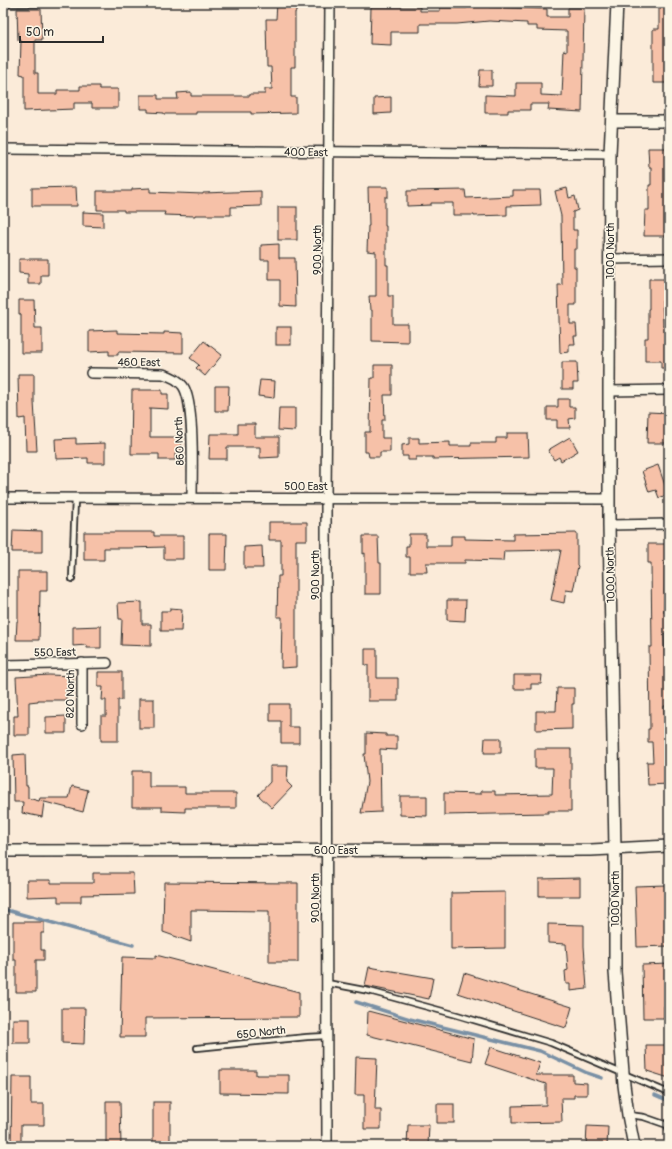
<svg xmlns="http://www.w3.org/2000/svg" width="672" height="1149" font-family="Pangolin,sans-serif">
<rect width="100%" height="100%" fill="#fbebd9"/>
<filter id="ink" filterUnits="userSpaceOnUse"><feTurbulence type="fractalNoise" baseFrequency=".025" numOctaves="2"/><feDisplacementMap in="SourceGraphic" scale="8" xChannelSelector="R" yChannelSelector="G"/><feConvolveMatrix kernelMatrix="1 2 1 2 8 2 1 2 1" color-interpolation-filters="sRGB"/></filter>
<g filter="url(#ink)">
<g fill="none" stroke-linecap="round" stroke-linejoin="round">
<g stroke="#7990a5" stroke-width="3.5">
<path d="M6 910 133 945"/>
<path d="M356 1002 410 1019 540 1051 587 1073 602 1078"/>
<path d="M655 1095 669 1101"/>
</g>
</g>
<g fill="#f6c1a8" stroke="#2b2b2b">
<path d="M277 3H297L296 12H295V67H291V97H296V113L251 114V112H196V114H164V113L148 112V109H140V95H158V99H178L177 93 191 92V96H250V94H265V89H272L271 67H267L266 19H276Z"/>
<path d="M659 3H669V83H653V29H659Z"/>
<path d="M489 6V7L547 9V17H568V8H584L582 112 548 110 549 104H530V110H508V113H485V95L516 96V83H541V95L562 96 564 50 567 51V31L537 30V26H527V23L489 21 457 24H420V32H391V45L370 44 371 7H420V11H440V8H467V7Z"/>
<path d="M17 9H41L42 40H35V73H38V94H57V90H80V86H99V89H118V108H92V103H74V109L24 111V75L20 74 21 40H18Z"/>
<path d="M480 70H492V86H479Z"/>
<path d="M391 97V113L374 114V98Z"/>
<path d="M648 148H669V167H667V217H669V236H644L645 210H649V185H651V167H649Z"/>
<path d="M76 187 77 206H32V188Z"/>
<path d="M368 187H388V197H385V226H386V265H388V296H393V324H408V342L372 341V310H370L369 296H376V252L367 251 368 226H369Z"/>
<path d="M150 188V192L203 194V193L261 191V206L231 207V215H195V216L164 215 165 212H124V210H97V191H132V189Z"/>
<path d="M567 188 569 198 575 196 578 210 573 212V230H577V249H574V267H576V305H570V324H576L577 336H574L575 344H569V352L560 353 558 285H562L561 216 555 191Z"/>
<path d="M465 190 466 198 513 196V190H540L541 205 507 206V215L474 216V215H453V203H431V205L407 206V191Z"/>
<rect x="278" y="207" width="19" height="33"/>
<path d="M83 212 103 213V227L83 226Z"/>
<path d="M279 244V258H295L296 307 280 306V280H269V260H261V245Z"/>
<path d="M19 259H48V275H41V284H28V274L19 273Z"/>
<path d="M649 279H669V299L662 300 663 326H669V368H661V361H645V338H648V309H649Z"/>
<path d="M19 300H34L35 328H42V353H21V314H19Z"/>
<rect x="276" y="327" width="15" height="18"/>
<path d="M117 330V333L164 334V332L183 333V353L118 352V355H109V351L89 352V331Z"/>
<path d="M204 341 222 355 205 376 196 368 199 365 190 358Z"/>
<path d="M562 362H577L578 383H573V389H562Z"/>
<path d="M374 365H392V395H384L385 420H382V438H390V452H380V457H369L368 452H365V432H370L371 378H374Z"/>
<path d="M18 374H34V402L37 451H26L25 418 19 419Z"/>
<path d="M260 380 275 381 274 398 258 396Z"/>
<path d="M215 386H229L228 411H215Z"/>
<path d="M132 390H162V394H168V409L150 408V437H181V454H175V460H159V454H131Z"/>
<path d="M558 399H569V407H575V418L569 419 570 428H557V420H547V407H558Z"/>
<path d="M279 408H295V431L278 430Z"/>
<path d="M648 412 669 413V443H647Z"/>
<path d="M238 424H255V437H279V457L260 458V447H227V459H209L210 434H238Z"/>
<path d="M507 433H528L529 457 433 459V457H416V460H408V456H402V445L409 444V438H419V443L450 442V446H471V443H496V438H507Z"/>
<path d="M570 437 578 451 561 461 559 457 554 460 548 450Z"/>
<path d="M76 438V444L105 443V463H88V458L56 459 55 439Z"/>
<path d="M658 465 668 494 659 498 656 490 649 492 642 471Z"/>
<path d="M269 522H307V540H296V667L281 668 282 617H277L278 576H281V540H269Z"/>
<path d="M13 530 42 531V552H12Z"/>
<path d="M84 532H154V536H183V559H164V547L129 548H104V560H84Z"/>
<path d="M577 533V565L578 566 573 591 566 590 564 603 551 600 561 550 504 551 503 561 465 560V563H426L427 572H410V557H406V546H409V534H426V546H451V536H465V539L513 540V534Z"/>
<path d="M209 534H227L226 570H209Z"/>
<path d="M363 536H378L379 563H381V594H365V553L363 554Z"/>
<path d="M648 544H669V563H665L664 612H666L667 621H669V634H664L665 658H669V706H664L665 730 669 729V742L665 743V762H669V784L648 785 647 762H653L652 742H648V729H650L649 647H652L651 563H648Z"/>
<path d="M262 546 263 568H244V547Z"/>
<path d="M18 571H47V591H40L39 640H16L17 621H18Z"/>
<path d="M447 600H466L465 621 447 620Z"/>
<path d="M142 602V624H151V646L121 645 122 619H119L118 603Z"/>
<path d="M170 608 182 609 181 631H161V611H170Z"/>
<path d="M101 626V648H87V645L73 646V627Z"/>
<path d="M365 649H377V678H398V701H368V665H365Z"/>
<path d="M98 672H122V700H118V741H101V716H106V700H102L103 687H98Z"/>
<path d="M49 675 73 676V689H66V700H38V701L29 702V735H14V716H18L16 677Z"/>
<path d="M514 675H542L541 684H531V689H514Z"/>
<path d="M557 688H574V704H572V729L536 730V711H556Z"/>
<rect x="139" y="699" width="15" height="29"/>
<path d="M270 704H289V727H299V743H281V721H270Z"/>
<path d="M66 716V733H46V717Z"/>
<path d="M366 733 386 734V736H397V750L380 749 381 812 361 813 367 782 364 754H366Z"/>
<path d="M485 738H501V753H484Z"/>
<path d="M535 749H571V811H548V813L495 814 444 815V793L481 794V791H495V795L552 794 553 768H535Z"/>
<path d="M25 754 26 786H28V798L39 801 40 798H69L72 786 88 790 83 812 41 801 44 802 42 817 22 813 23 802H14L13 755Z"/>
<path d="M270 766H288L287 782 292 787 272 808 258 795 270 782Z"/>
<path d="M132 771H149V787H185V793H236V808H185V812L162 811V807H132Z"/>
<path d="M400 796H427V816L400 815Z"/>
<path d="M93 873H133L134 894 81 895V902H58V896L27 897V880H51V883H93Z"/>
<path d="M580 878V896H539V879Z"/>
<path d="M164 882 298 883V962H269V911L191 910V942L163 932Z"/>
<path d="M666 885V901H669V946L637 947 635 886Z"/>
<path d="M505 892V948L451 949V893Z"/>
<path d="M13 922H44V933H41V950H44V960H36V992H16V960H13Z"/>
<path d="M548 924 584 925V946L587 989 570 991V984H566L565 971 568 970 566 944 548 943Z"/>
<path d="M156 955 299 992V1017L145 1018V1037H120L122 957 156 958Z"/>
<path d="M669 964V1005L664 1006V1018H643L642 965Z"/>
<path d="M369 967 433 978 429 999 365 986Z"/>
<path d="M464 973 572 1007 566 1028 458 993Z"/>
<path d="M62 1008H85L84 1044 62 1043Z"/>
<path d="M368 1011 474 1039 472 1061 367 1035Z"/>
<rect x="13" y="1019" width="17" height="24"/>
<path d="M646 1045H669V1078L647 1071Z"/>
<path d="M491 1047 540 1063 536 1075H573V1082L587 1083V1095H574V1098H561L562 1122 512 1123V1106L546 1105V1084L485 1064Z"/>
<path d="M356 1057 377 1058 375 1110H381V1129H364V1095H355Z"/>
<path d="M220 1070H256V1075H289V1094L220 1093Z"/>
<path d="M12 1077H31V1104H44V1125H21V1146H11Z"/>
<path d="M106 1101H120L121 1146H106Z"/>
<rect x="153" y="1102" width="17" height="44"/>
<rect x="437" y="1104" width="17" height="19"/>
<path d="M408 1125H429L428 1146H407Z"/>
<path d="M587 1126 608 1127 607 1146H586Z"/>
</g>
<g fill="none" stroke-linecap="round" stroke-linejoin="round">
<g stroke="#2b2b2b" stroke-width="8">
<g id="service">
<path d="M3 4 72 3"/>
<path d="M72 579 75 498"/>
<path d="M327 983 369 991 457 1015 551 1043 669 1093"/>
<path d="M197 1048 307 1037 327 1036"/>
<path d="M629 1115 644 1117 667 1125 669 1130"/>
</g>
</g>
<g stroke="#2b2b2b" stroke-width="12">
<g id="minor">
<path d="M3 149 610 154"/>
<path d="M610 259 669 258"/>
<path d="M91 373 163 374C170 376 178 379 183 386 195 403 192 475 192 498"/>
<path d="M609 391 669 390"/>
<path d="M3 498 609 499"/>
<path d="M609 525 669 524"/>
<path d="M3 665 107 663"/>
<path d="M82 724V663"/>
<path d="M327 1146 326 498 330 3"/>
</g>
</g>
<g stroke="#2b2b2b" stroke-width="14">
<g id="tertiary">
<path d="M617 3 610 154 609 391V525L615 849V972L624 1085 628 1115 634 1146"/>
<path d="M612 121H669"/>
<path d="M3 851 591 850 669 846"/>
</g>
</g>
<use href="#service" stroke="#fcf5e5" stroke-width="4.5"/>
<use href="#minor" stroke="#fcf5e5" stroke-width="9"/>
<use href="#tertiary" stroke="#fcf5e5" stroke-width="11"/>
</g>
</g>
<g text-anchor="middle" stroke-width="3" stroke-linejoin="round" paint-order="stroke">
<g font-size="11" fill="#2b2b2b" stroke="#fcf5e5">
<text transform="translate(306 152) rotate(1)" y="4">400 East</text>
<text transform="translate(317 250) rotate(-90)" y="4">900 North</text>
<text transform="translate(610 251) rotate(-90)" y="4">1000 North</text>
<text transform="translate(139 362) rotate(1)" y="4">460 East</text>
<text transform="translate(179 441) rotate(-92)" y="4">860 North</text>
<text x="306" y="490">500 East</text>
<text transform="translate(315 575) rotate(-90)" y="4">900 North</text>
<text transform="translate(610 575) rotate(-91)" y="4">1000 North</text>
<text transform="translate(55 652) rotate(-1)" y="4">550 East</text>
<text transform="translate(70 694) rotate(-89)" y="4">820 North</text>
<text x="336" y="854">600 East</text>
<text transform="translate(315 898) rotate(-90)" y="4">900 North</text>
<text transform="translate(615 899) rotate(-90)" y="4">1000 North</text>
<text transform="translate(261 1032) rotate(-6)" y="4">650 North</text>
</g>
</g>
<rect width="672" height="1149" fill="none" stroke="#fcf5e5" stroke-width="16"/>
<rect x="8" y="8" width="656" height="1133" fill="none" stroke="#2b2b2b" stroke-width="1.5" filter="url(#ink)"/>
<path d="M20 36v6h83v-6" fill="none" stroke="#2b2b2b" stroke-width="2"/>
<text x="26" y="36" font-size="12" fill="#2b2b2b" stroke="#fcf5e5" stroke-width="3" paint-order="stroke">50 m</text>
</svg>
